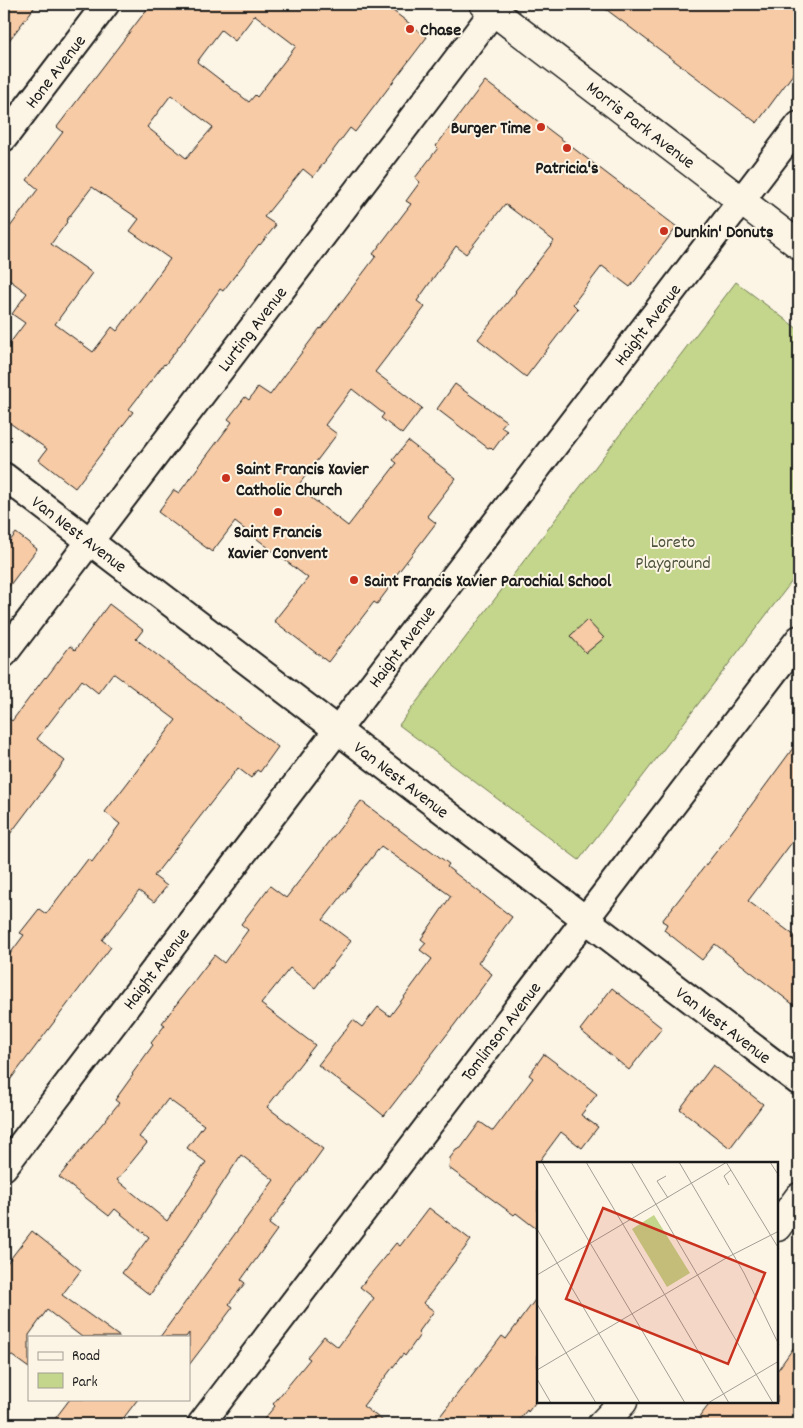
<svg xmlns="http://www.w3.org/2000/svg" width="803" height="1428" font-family="Dekko,sans-serif">
<rect width="100%" height="100%" fill="#fcf5e5"/>
<filter id="ink" filterUnits="userSpaceOnUse"><feTurbulence type="fractalNoise" baseFrequency=".02" numOctaves="2"/><feDisplacementMap in="SourceGraphic" scale="10" xChannelSelector="R" yChannelSelector="G"/><feConvolveMatrix kernelMatrix="1 2 1 2 8 2 1 2 1" color-interpolation-filters="sRGB"/></filter>
<g filter="url(#ink)">
<path fill="#c3d68b" stroke="#707954" d="M736 282 799 330V572L579 860 399 725Z"/>
<g fill="#f7cba6" stroke="#1c1c1c" fill-rule="evenodd">
<path d="M4 4H37L4 47Z"/>
<path d="M151 4H384L427 37 355 132 350 128 313 177 303 169 264 217 276 225 260 245 259 244 223 291 220 289 180 345 165 365 164 364 129 409 133 412 75 488 39 460 47 449 4 419V351L25 323 12 314 27 293 4 276V235L38 189 27 180 63 132 57 127ZM255 15 296 46 257 97 255 95 249 102 197 62 221 30 235 41ZM171 95 213 127 186 158 147 127ZM92 187 139 219 130 231 170 259 117 331 112 327 93 352 55 324 92 273 51 244 67 222 66 221Z"/>
<path d="M599 4H799V66L757 123Z"/>
<path d="M485 81 677 227 630 287 602 266 573 304 578 309 526 377 478 339 516 292 515 291 554 241 505 204 466 254 456 246 417 301 425 307 375 372 422 408 402 434 381 418 384 414 352 389 325 425 337 434 297 487 348 526 397 463 393 460 408 441 456 478 427 516 436 523 390 583 392 584 377 604 374 602 328 662 274 621 308 578 235 522 212 552 158 512 174 490 179 493 232 422 228 419 245 397 249 400 258 387 270 395 320 328 321 329 376 256 373 254 411 204 406 201 420 182 415 178 438 148 436 146Z"/>
<path d="M455 384 506 421 501 427 507 431 493 450 490 447 488 448 437 409Z"/>
<path d="M16 533 37 549 4 593V549Z"/>
<path d="M109 604 143 630 136 639 278 747 260 772 257 770 251 778 238 768 154 876 167 886 154 902 139 891 102 940 111 947 4 1088V962L24 935 20 933 39 909 46 914 88 859 92 862 120 824 105 812 176 720 113 673 98 693 82 680 37 739 65 761 4 842V714L12 721 45 677 46 678 70 646 75 650Z"/>
<path d="M587 620 604 638 586 653 570 636Z"/>
<path d="M799 740V833L748 901 799 939V1009L715 944 702 960 664 930 667 924 662 921 730 834Z"/>
<path d="M361 801 425 849 426 847 449 864 447 867 512 917 478 963 492 974 455 1024 384 1116 367 1102 318 1065 353 1020 362 1027 378 1007 390 1016 432 959 420 950 426 943 421 939 451 896 381 846 323 920 351 941 315 988 290 968 261 1004 315 1045 267 1107 323 1149 269 1224 277 1230 241 1280 245 1283 229 1304 233 1307 189 1365V1333L186 1337H160L274 1180 241 1155 150 1295 122 1273 149 1237 115 1209 109 1216 59 1177 119 1103 115 1100 133 1075 132 1074 153 1045 151 1043 165 1025 162 1023 214 955 224 963 248 930 241 924 270 886 286 898ZM168 1099 204 1125 187 1148 206 1162 167 1221 117 1180 147 1143 139 1137Z"/>
<path d="M612 988 662 1028 629 1070 580 1030Z"/>
<path d="M544 1054 597 1094 581 1115 598 1127 582 1148 561 1132 538 1163V1230L516 1213 514 1215 449 1168 450 1158 456 1150 461 1148 480 1122 493 1131 533 1078 529 1075Z"/>
<path d="M713 1065 763 1104 730 1148 680 1109Z"/>
<path d="M429 1208 471 1240 423 1303 434 1311 418 1333 420 1335 405 1356 403 1354 363 1406 387 1424H260L275 1406 273 1404 310 1359 307 1357 324 1336 338 1347 374 1298 360 1287 396 1243 400 1246Z"/>
<path d="M32 1231 81 1270 62 1295 120 1337H82L47 1310 29 1335V1368L4 1350V1267Z"/>
<path d="M538 1296V1399L528 1412 527 1410 516 1424H434L502 1336 506 1339Z"/>
<path d="M799 1340V1424H694L711 1402H777V1371Z"/>
<path d="M70 1399H138L119 1424H51Z"/>
</g>
<g fill="none" stroke-linecap="round" stroke-linejoin="round">
<g stroke="#1c1c1c" stroke-width="30">
<g id="street">
<path id="s1" d="M4 138 106 4"/>
<path id="s2" d="M4 476 799 1082"/>
<path id="s3" d="M4 654 499 4"/>
<path id="s4" d="M4 1167 799 125"/>
<path id="s5" d="M201 1424 799 639"/>
</g>
</g>
<g stroke="#1c1c1c" stroke-width="31">
<g id="secondary">
<path id="s6" d="M484 4 799 245"/>
<path d="M777 1227 799 1197"/>
<path d="M602 1424 623 1402"/>
</g>
</g>
<use href="#street" stroke="#fcf5e5" stroke-width="26"/>
<use href="#secondary" stroke="#fcf5e5" stroke-width="28"/>
</g>
</g>
<g fill="#c8321e" stroke="#fcf5e5" stroke-width="2">
<circle cx="410" cy="29" r="5"/>
<circle cx="541" cy="127" r="5"/>
<circle cx="567" cy="148" r="5"/>
<circle cx="664" cy="231" r="5"/>
<circle cx="226" cy="478" r="5"/>
<circle cx="278" cy="512" r="5"/>
<circle cx="354" cy="580" r="5"/>
</g>
<g text-anchor="middle" stroke-width="4" stroke-linejoin="round" paint-order="stroke">
<g font-size="18" font-weight="bold" fill="#1c1c1c" stroke="#fcf5e5" text-anchor="start">
<text x="420" y="35">Chase</text>
<text x="531" y="133" text-anchor="end">Burger Time</text>
<text x="567" y="173" text-anchor="middle">Patricia's</text>
<text x="674" y="237">Dunkin' Donuts</text>
<text x="236" y="474">Saint Francis Xavier<tspan x="236" dy="21">Catholic Church</tspan></text>
<text x="278" y="537" text-anchor="middle">Saint Francis<tspan x="278" dy="21">Xavier Convent</tspan></text>
<text x="364" y="586">Saint Francis Xavier Parochial School</text>
</g>
<g font-size="18" fill="#1c1c1c" stroke="#fcf5e5">
<text dy="6" stroke="none"><textPath href="#s1" startOffset="84">Hone Avenue</textPath></text>
<text dy="6" stroke="none"><textPath href="#s6" startOffset="198">Morris Park Avenue</textPath></text>
<text dy="6" stroke="none"><textPath href="#s4" startOffset="1060">Haight Avenue</textPath></text>
<text dy="6" stroke="none"><textPath href="#s3" startOffset="409">Lurting Avenue</textPath></text>
<text dy="6" stroke="none"><textPath href="#s2" startOffset="95">Van Nest Avenue</textPath></text>
<text dy="6" stroke="none"><textPath href="#s4" startOffset="655">Haight Avenue</textPath></text>
<text dy="6" stroke="none"><textPath href="#s2" startOffset="500">Van Nest Avenue</textPath></text>
<text dy="6" stroke="none"><textPath href="#s4" startOffset="250">Haight Avenue</textPath></text>
<text dy="6" stroke="none"><textPath href="#s2" startOffset="905">Van Nest Avenue</textPath></text>
<text dy="6" stroke="none"><textPath href="#s5" startOffset="494">Tomlinson Avenue</textPath></text>
</g>
<g font-size="18" fill="#4e543d" stroke="#fcf5e5">
<text x="673" y="547">Loreto<tspan x="673" dy="21">Playground</tspan></text>
</g>
</g>
<g transform="translate(537 1162)">
<rect width="241" height="241" fill="#fcf5e5"/>
<path d="M117 53 153 111 130 125 95 67Z" fill="#c3d68b"/>
<path fill="none" stroke="#a29e95" stroke-width="1" d="M5 0 148 241M49 0 192 241M94 0 236 241M142 0 207 111 242 183M189 0 242 87M233 0 242 14M129 14 120 19 131 36M192 23 187 14 194 8M0 67 103 241M0 113 190 0M0 142 59 241M0 208 191 95 242 69M0 217 14 241M171 241 242 199"/>
<path fill="#c8321e" fill-opacity="0.15" stroke="#c8321e" stroke-width="2.5" d="M66 46 228 111 191 202 29 137Z"/>
<rect width="241" height="241" fill="none" stroke="#1c1c1c" stroke-width="2.5"/>
</g>
<rect width="803" height="1428" fill="none" stroke="#fcf5e5" stroke-width="20"/>
<rect x="10" y="10" width="783" height="1408" fill="none" stroke="#1c1c1c" stroke-width="2" filter="url(#ink)"/>
<rect x="28" y="1336" width="162" height="65" fill="#fcf5e5" stroke="#a29e95"/>
<rect x="38" y="1352" width="25" height="8" fill="#fcf5e5" stroke="#a29e95"/>
<text x="72" y="1360" font-size="15" fill="#1c1c1c">Road</text>
<rect x="38" y="1373" width="25" height="15" fill="#c3d68b" stroke="#a29e95"/>
<text x="72" y="1386" font-size="15" fill="#1c1c1c">Park</text>
</svg>
